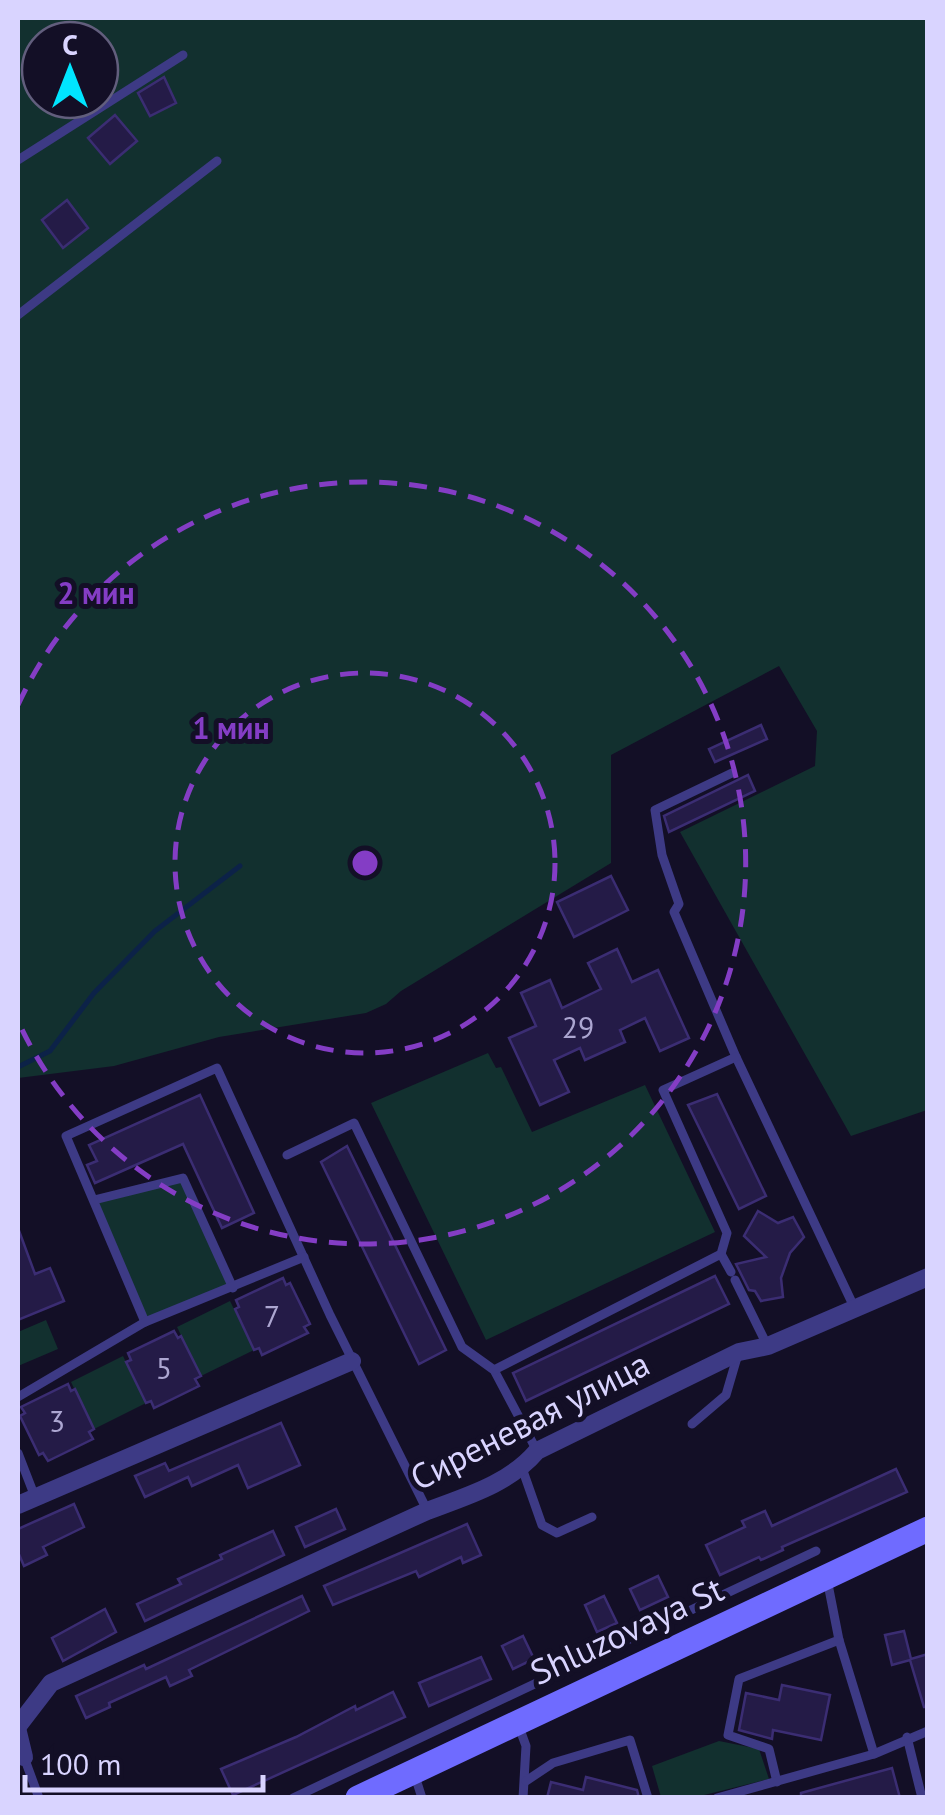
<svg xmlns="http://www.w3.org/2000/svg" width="945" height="1815" font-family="'PT Sans',sans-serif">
<rect width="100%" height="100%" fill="#130f26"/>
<g fill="#12302f" fill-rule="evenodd">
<path d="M18 18H927V1110L851 1136 680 832 815 766 817 731 779 666 611 755V863L401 991 386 1004 366 1013 219 1037 114 1066 18 1078ZM40 40H100V100H40Z"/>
<path d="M488 1053 496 1068 501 1067 532 1132 645 1085 715 1232 486 1340 371 1103Z"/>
<path d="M183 1178 233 1288 145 1322 94 1200Z"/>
<path d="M230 1301 254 1350 201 1376 177 1327Z"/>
<path d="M46 1320 58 1349 18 1366V1332Z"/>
<path d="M123 1356 146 1403 94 1429 71 1382Z"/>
<path d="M719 1741 759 1749 769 1779 696 1797H661L652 1766Z"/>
</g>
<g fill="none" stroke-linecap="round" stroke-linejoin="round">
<path stroke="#0c2248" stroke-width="5" d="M18 1067 50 1051 94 993 155 931 240 866"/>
</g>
<g fill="#241b47" stroke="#3b2d73" stroke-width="2.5">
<path d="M164 77 176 103 150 116 138 93Z"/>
<path d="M115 115 137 141 110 164 88 138Z"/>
<path d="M67 200 88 228 63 248 42 220Z"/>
<path d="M761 725 767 739 715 762 709 749Z"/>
<path d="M748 775 755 791 669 832 664 816Z"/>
<path d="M611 876 628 910 574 937 557 902Z"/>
<path d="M617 949 632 982 658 970 689 1038 660 1051 645 1018 620 1030 625 1042 585 1060 580 1048 554 1060 569 1092 540 1105 509 1038 536 1026 521 993 550 980 562 1008 601 989 588 963Z"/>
<path d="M717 1094 766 1196 739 1209 688 1105Z"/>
<path d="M200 1095 254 1213 222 1228 183 1144 95 1183 87 1165 97 1161 89 1145Z"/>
<path d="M347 1146 446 1350 419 1364 321 1162Z"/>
<path d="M758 1211 778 1223 793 1217 804 1237 790 1253 781 1278 783 1297 761 1301 755 1291 749 1290 736 1264 766 1257 744 1236Z"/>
<path d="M18 1228 35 1274 50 1268 64 1301 18 1320Z"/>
<path d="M715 1276 729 1304 526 1401 513 1373Z"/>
<path d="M283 1278 286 1285 290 1283 310 1324 304 1327 308 1333 262 1355 259 1348 254 1350 235 1309 239 1307 236 1300Z"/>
<path d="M174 1331 178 1338 181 1336 201 1376 195 1379 199 1386 154 1408 151 1401 146 1403 126 1362 131 1360 128 1353Z"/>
<path d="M68 1384 71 1391 75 1389 94 1429 89 1432 93 1439 48 1461 43 1453 39 1455 20 1416 25 1413 21 1407Z"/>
<path d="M281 1423 300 1465 248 1488 238 1465 192 1486 188 1477 145 1497 135 1476 165 1463 169 1471Z"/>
<path d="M896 1469 907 1492 782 1547 783 1550 761 1560 759 1557 720 1575 706 1545 745 1527 742 1521 765 1511 772 1526Z"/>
<path d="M74 1504 84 1527 43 1547 47 1555 24 1566 18 1552V1529Z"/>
<path d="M336 1509 345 1529 305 1547 296 1527Z"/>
<path d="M467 1524 481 1555 463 1563 461 1557 419 1577 416 1571 333 1605 324 1586Z"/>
<path d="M273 1531 284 1555 145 1621 137 1604 181 1584 178 1579 222 1559 220 1555Z"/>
<path d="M658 1576 668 1597 640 1610 630 1589Z"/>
<path d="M302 1596 309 1611 189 1670 192 1676 170 1686 166 1677 109 1703 110 1707 86 1718 76 1696 144 1665 146 1669Z"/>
<path d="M604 1596 617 1623 597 1632 585 1605Z"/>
<path d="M105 1609 116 1632 63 1661 52 1638Z"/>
<path d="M904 1631 911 1659 928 1654V1707H924L910 1660 892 1665 885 1635Z"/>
<path d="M523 1636 534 1659 513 1669 502 1646Z"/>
<path d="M481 1657 491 1679 429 1706 419 1683Z"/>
<path d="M782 1685 830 1695 821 1740 773 1730 772 1739 739 1730 746 1693 779 1700Z"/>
<path d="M393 1692 405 1717 233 1795 221 1769 296 1737 355 1706 356 1710Z"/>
<path d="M892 1768 900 1798H801V1793Z"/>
<path d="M586 1777 637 1790 639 1798H547L551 1782 583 1790Z"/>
</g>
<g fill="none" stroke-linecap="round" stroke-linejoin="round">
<g stroke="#3d3a85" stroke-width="9">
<path d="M18 160 183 55"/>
<path d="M18 315 217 161"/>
<path d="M732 773 655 810 662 855 679 904 674 912 736 1057 855 1309"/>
<path d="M287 1155 354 1123 462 1347 494 1370 537 1451"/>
<path d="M94 1200 183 1178 233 1288"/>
<path d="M721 1254 731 1272"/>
<path d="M735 1280 767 1345"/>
<path d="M145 1322 66 1136 217 1068 330 1315 427 1510"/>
<path d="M494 1370 721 1254 727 1233 663 1090 736 1057"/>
<path d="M18 1397 145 1322 304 1257"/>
<path d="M692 1424 726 1395 738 1354"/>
<path d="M18 1453 35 1497"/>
<path d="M522 1468 542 1525 557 1533 592 1517"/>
<path d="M827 1579 839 1640 874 1754"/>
<path d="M518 1724 526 1746 523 1798"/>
<path d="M907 1737 922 1798"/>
<path d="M24 1757 39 1798"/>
<path d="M415 1776 422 1798"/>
<path d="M526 1781 553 1763 630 1740 648 1798"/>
<path d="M777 1782 769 1749 728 1735 739 1679 839 1640"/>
<path d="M293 1798 816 1551"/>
<path d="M717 1798 874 1754 928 1731"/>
</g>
<g stroke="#3d3a85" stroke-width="18">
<path d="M18 1505 352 1361"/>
<path d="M18 1726 51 1683 427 1511C467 1496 509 1484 537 1451L739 1352 768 1346 928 1277"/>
<path d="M18 1732 24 1757"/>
</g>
<path stroke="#6f6bff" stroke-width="25" d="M358 1798 928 1529"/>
</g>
<g fill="none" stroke="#843dc5" stroke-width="5" stroke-dasharray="18 12">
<circle cx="365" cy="863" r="190"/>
<path d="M18 705A381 381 0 1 1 18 1021"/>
</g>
<g text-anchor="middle" stroke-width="10" stroke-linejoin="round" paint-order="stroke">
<g font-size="30" fill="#aca6d1">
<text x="578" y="1038">29</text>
<text x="272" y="1327">7</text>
<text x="164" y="1379">5</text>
<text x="57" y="1432">3</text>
</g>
<g font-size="35" fill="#d9d4ff" stroke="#130f26">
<text transform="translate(530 1421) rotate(-27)" y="12">Сиреневая улица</text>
<text transform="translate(627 1631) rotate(-25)" y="12">Shluzovaya St</text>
</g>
</g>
<circle cx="365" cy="863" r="15" fill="#843dc5" stroke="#130f26" stroke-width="5"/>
<g font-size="30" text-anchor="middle" font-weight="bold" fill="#843dc5" stroke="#130f26" stroke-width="10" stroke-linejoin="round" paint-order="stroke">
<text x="96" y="604">2 мин</text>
<text x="231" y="739">1 мин</text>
</g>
<rect width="945" height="1815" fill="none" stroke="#d9d4ff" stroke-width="40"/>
<g transform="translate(70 70)"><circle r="48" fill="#130f26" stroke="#625e7d" stroke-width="2.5"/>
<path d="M0-8L18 38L0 25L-18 38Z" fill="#00e5ff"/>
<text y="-15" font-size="28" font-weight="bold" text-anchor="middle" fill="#d9d4ff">С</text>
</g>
<path d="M25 1775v15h238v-15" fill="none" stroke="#d9d4ff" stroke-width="5"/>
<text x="40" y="1775" font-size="30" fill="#d9d4ff" stroke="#130f26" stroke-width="8" paint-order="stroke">100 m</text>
</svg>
